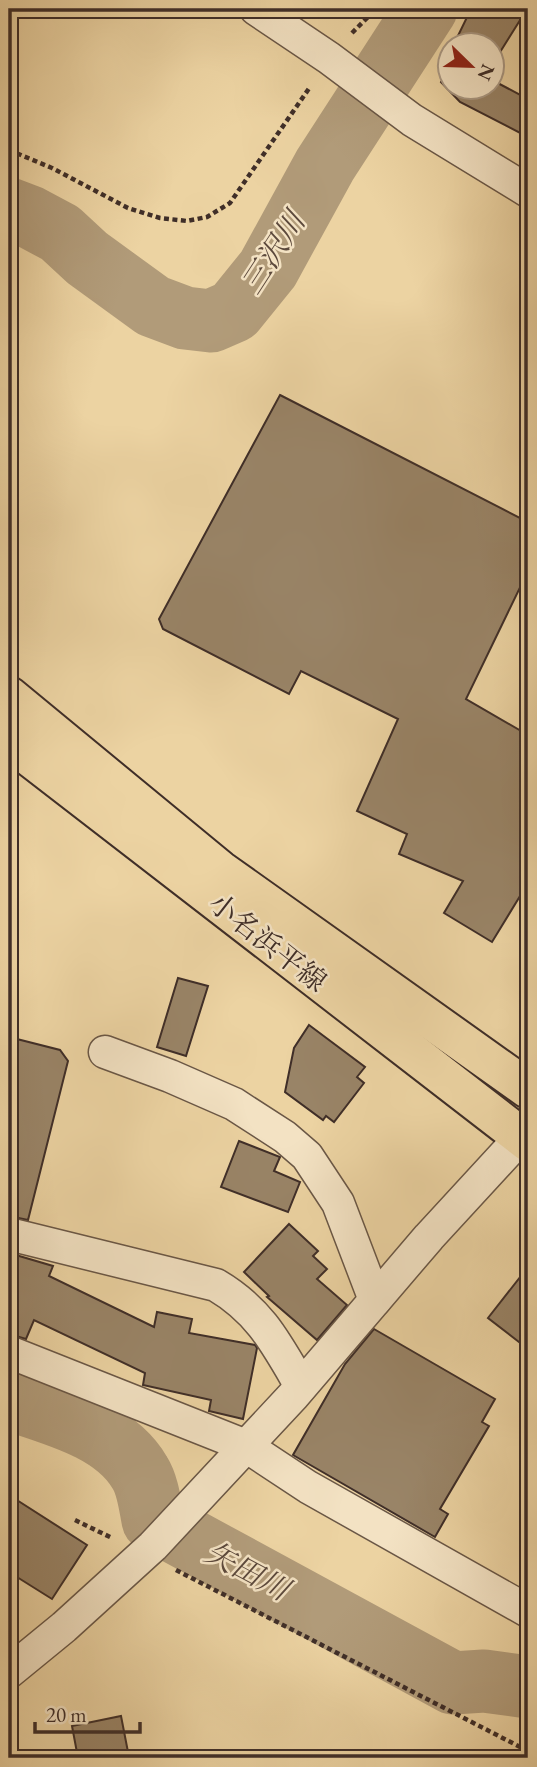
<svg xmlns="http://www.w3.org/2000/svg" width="537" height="1767" font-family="'EB Garamond','Noto Serif JP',serif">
<rect width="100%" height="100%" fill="#ecd3a2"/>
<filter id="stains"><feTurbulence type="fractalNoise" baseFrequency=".00286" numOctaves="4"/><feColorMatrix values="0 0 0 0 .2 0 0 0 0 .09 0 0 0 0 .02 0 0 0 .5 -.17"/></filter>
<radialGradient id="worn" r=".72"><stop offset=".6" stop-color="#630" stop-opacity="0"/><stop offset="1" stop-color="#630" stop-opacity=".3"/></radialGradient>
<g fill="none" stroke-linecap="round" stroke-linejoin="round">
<g stroke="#b19b79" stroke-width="63">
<path d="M9 209 30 217 60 233 87 258 153 306 185 318 211 321 234 311 268 269 325 165 426 9"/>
<path d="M9 1399C53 1414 115 1429 140 1473 148 1486 150 1505 153 1520L453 1683 484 1681 528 1687"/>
</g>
</g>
<g fill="#998467" stroke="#3f2e28" stroke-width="2">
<path d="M471 9H527L492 65V46H453Z"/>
<path d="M450 52V88H492V80L528 99V137L460 102 441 82 449 69 442 64Z"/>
<path d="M280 395 528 522V571L466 699 528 735V883L492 942 444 913 463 881 399 854 407 834 357 811 398 719 301 671 289 694 163 629 159 619Z"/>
<path d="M178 978 208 986 186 1056 157 1047Z"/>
<path d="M309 1025 365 1067 357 1077 364 1083 334 1122 326 1116 323 1120 285 1092 294 1048Z"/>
<path d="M9 1037 60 1050 68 1061 28 1220 9 1216Z"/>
<path d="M239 1141 280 1157 274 1171 300 1182 288 1212 221 1187Z"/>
<path d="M289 1224 318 1251 313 1256 327 1269 317 1279 347 1305 317 1340 267 1297 269 1296 244 1272Z"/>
<path d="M9 1253 53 1266 49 1276 154 1327 157 1312 192 1319 189 1333 255 1345 257 1348 243 1419 209 1411 211 1400 143 1385 145 1373 34 1320 26 1339 9 1334V1267L14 1256 9 1255Z"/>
<path d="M528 1267V1349L488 1318Z"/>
<path d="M374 1329 495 1399 482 1422 489 1426 440 1509 448 1514 435 1537 293 1455 345 1364Z"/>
<path d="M9 1495 87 1545 52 1599 9 1572Z"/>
<path d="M121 1716 128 1752 94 1758H78L72 1726Z"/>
</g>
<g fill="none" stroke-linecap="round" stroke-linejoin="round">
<g stroke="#6a5746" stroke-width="35">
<g id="street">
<path d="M256 9 329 58 412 120 528 191"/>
<path d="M105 1052 170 1076 234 1104 285 1137 307 1156 338 1203 375 1300"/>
<path d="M9 1234 216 1285C260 1311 276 1343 301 1386"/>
<path d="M9 1352 246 1446 308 1487 528 1611"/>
<path d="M9 1672 64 1627 153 1546 293 1396 429 1237 521 1137 528 1125"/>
</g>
</g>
<g stroke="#3f2e28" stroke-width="42">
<g id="primary">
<path d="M9 696 220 870 528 1089"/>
<path d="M9 741 528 1142"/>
</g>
</g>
<g stroke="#3f2e28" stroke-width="4.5" stroke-dasharray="5 3.5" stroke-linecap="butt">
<path d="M352 33 376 9"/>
<path d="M9 150 52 168 128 208 160 218 187 221 207 217 230 203 310 87"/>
<path d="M75 1520 112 1538"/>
<path d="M176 1570 528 1751"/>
</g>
<use href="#street" stroke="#f3e2c3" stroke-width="32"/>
<use href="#primary" stroke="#ecd3a2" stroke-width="38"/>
</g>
<g text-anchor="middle" stroke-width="5" stroke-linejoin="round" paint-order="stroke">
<g font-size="28" fill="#3f2e28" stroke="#f3e2c3">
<text transform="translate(268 942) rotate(38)" y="10">小名浜平線</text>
</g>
<g font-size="30" font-style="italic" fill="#5c493c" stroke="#f3e2c3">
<text transform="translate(273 253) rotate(-57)" y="10">三沢川</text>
<text transform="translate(247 1571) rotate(28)" y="10">矢田川</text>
</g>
</g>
<rect width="537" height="1767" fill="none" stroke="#ecd3a2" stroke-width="35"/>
<rect x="10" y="10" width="516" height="1746" fill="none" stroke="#3f2e28" stroke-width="3.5"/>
<rect x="18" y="18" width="502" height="1732" fill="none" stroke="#3f2e28" stroke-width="2"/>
<g transform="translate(471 66) rotate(113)"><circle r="33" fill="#f3e2c3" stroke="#ab9a85" stroke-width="2"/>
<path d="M0-5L12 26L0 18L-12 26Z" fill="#8f2418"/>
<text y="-10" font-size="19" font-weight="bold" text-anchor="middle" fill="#3f2e28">N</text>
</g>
<path d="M35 1722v10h105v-10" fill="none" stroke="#3f2e28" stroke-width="3.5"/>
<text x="46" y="1722" font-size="21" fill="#3f2e28" stroke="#f3e2c3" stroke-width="5" paint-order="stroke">20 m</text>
<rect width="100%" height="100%" filter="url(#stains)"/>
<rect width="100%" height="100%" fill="url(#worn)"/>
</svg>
